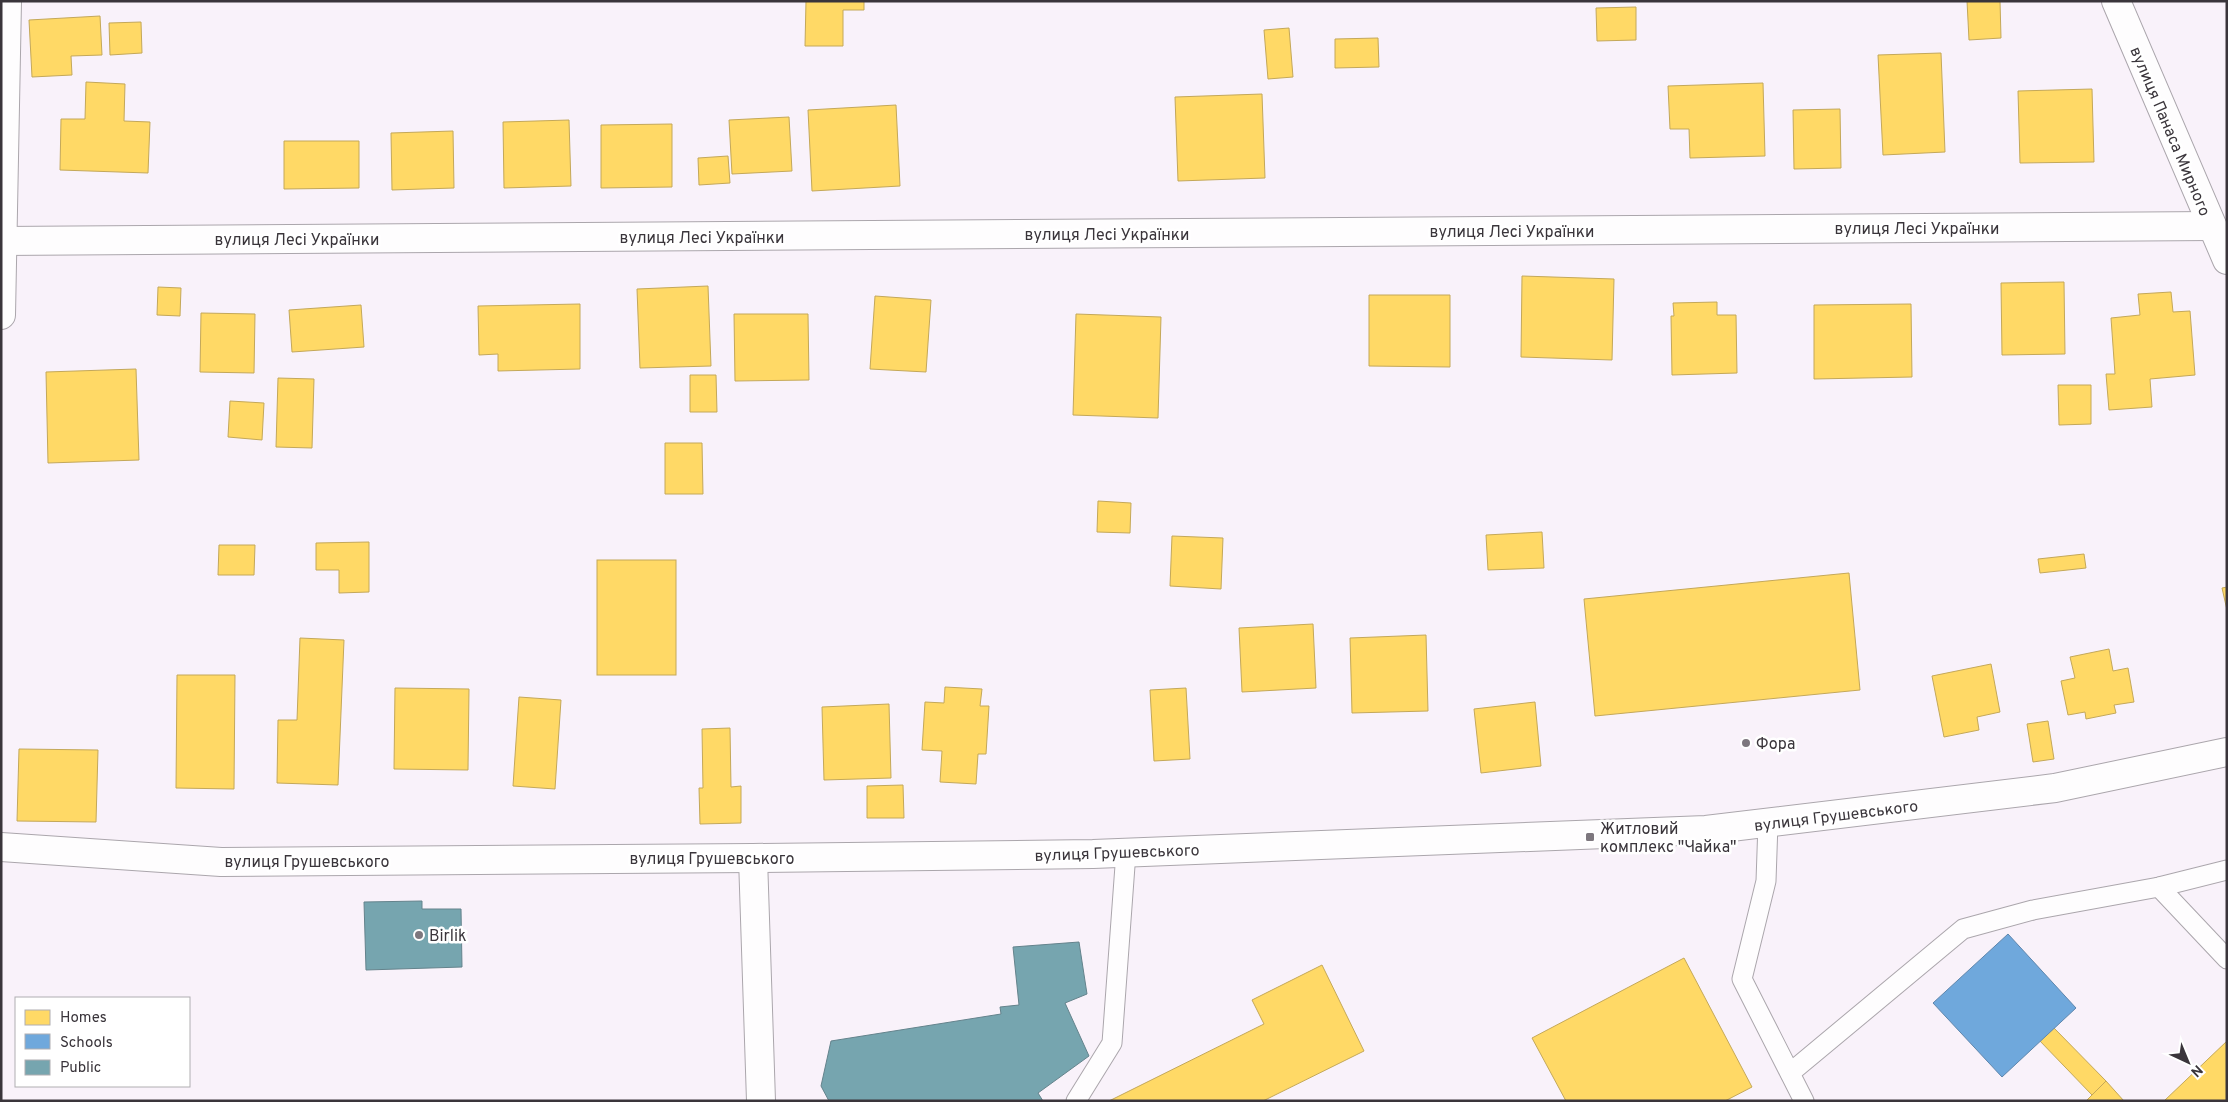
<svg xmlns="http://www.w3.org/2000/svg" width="2228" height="1102" font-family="Overpass,sans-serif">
<rect width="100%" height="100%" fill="#f9f2fa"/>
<g fill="#ffd966" stroke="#c4a859">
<path d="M806 1H864V10H843V46H805Z"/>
<path d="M1967 1H2000L2001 38 1969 40Z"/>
<path d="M1636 7V40L1597 41 1596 8Z"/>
<path d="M100 16 102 55 71 56 72 75 32 77 29 20Z"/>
<path d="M141 22 142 53 110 55 109 23Z"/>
<path d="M1289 28 1293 77 1268 79 1264 30Z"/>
<path d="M1378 38 1379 67 1335 68V39Z"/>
<path d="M1941 53 1945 152 1883 155 1878 55Z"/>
<path d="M86 82 125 84 124 121 150 122 148 173 60 170 61 119H85Z"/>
<path d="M1763 83 1765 156 1690 158 1689 129H1670L1668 86Z"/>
<path d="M2092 89 2094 162 2020 163 2018 91Z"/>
<path d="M1262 94 1265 178 1178 181 1175 97Z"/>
<path d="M896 105 900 186 812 191 808 110Z"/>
<path d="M1840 109 1841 168 1794 169 1793 110Z"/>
<path d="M789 117 792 171 732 174 729 120Z"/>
<path d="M569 120 571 186 504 188 503 122Z"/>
<path d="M672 124V187L601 188V125Z"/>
<path d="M453 131 454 188 392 190 391 133Z"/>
<path d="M284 141H359V188L284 189Z"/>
<path d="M728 156 730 183 699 185 698 158Z"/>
<path d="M1522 276 1614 279 1612 360 1521 357Z"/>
<path d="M2064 282 2065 354 2002 355 2001 283Z"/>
<path d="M708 286 711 366 640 368 637 289Z"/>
<path d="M158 287 181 288 180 316 157 315Z"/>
<path d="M2171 292 2173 312 2190 311 2195 375 2150 379 2152 407 2109 410 2106 374H2115L2111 318 2140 315 2138 294Z"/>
<path d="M1369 295H1450V367L1369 366Z"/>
<path d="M875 296 931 300 926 372 870 369Z"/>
<path d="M1717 302V315H1736L1737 373 1672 375 1671 316H1674L1673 303Z"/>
<path d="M580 304V369L498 371V354L479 355 478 306Z"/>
<path d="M1911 304 1912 377 1814 379V305Z"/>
<path d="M361 305 364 347 292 352 289 310Z"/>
<path d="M201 313 255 314 254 373 200 372Z"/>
<path d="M734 314H808L809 380 735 381Z"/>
<path d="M1076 314 1161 317 1158 418 1073 415Z"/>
<path d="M136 369 139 460 48 463 46 372Z"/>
<path d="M690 375H716L717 412H690Z"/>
<path d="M278 378 314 379 312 448 276 447Z"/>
<path d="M2058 385H2091V424L2059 425Z"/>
<path d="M230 401 264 403 262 440 228 437Z"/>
<path d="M665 443H702L703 494H665Z"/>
<path d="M1098 501 1131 503 1130 533 1097 532Z"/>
<path d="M1542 532 1544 568 1488 570 1486 535Z"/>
<path d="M1172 536 1223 538 1221 589 1170 586Z"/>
<path d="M369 542V592L339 593V570H316V543Z"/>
<path d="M219 545H255L254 575H218Z"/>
<path d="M2084 554 2086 568 2040 573 2038 559Z"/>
<rect x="597" y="560" width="79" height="115"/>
<path d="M1849 573 1860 690 1595 716 1584 599Z"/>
<path d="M2227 587V610L2222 588Z"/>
<path d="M1313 624 1316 688 1242 692 1239 628Z"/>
<path d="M1426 635 1428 711 1352 713 1350 638Z"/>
<path d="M300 638 344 640 338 785 277 783 278 720H297Z"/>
<path d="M2109 649 2113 671 2128 668 2134 702 2114 705 2116 713 2086 719 2085 712 2068 715 2061 681 2075 678 2070 657Z"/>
<path d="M1991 664 2000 712 1977 717 1979 730 1944 737 1932 676Z"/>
<path d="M177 675H235L234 789 176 788Z"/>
<path d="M945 687 982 689 980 706H989L986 754H978L976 784 940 782 942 751 922 750 925 702 944 703Z"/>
<path d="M395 688 469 689 468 770 394 769Z"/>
<path d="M1186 688 1190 759 1154 761 1150 690Z"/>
<path d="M519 697 561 700 555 789 513 786Z"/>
<path d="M1535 702 1541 766 1481 773 1474 709Z"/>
<path d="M889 704 891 778 824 780 822 707Z"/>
<path d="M2048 721 2054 759 2033 762 2027 724Z"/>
<path d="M730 728 731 787 741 786V823L700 824 699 788H703L702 729Z"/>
<path d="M19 749 98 750 96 822 17 821Z"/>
<path d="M903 785 904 818H867V786Z"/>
<path d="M1684 958 1752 1087 1725 1101H1566L1532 1038Z"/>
<path d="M1322 965 1364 1051 1263 1101H1109L1264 1024 1252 1000Z"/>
<path d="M2054 1028 2106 1081 2092 1095 2039 1040Z"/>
<path d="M2227 1041V1101H2164Z"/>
<path d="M2106 1081 2124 1101H2086Z"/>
</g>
<path fill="#6fa8dc" stroke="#5f86ac" d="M2008 934 2076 1008 2002 1077 1933 1003Z"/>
<g fill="#76a5af" stroke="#64838c">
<path d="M422 901V909H461L462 967 366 970 364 902Z"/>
<path d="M1079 942 1087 994 1065 1003 1089 1056 1038 1093 1043 1101H829L821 1086 831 1041 1001 1014 1000 1007 1019 1005 1013 947Z"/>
</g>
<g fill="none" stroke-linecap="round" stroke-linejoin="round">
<g stroke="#aba6ac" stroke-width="21">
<g id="lane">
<path d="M1768 823 1766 881 1742 979 1804 1101"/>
<path d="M2159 887 2227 959"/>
<path d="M1790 1073 1963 929 2033 910 2159 887 2227 870"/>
<path d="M1076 1101 1112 1043 1126 852"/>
</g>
</g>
<g stroke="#aba6ac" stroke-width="30">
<g id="street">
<path d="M2116 1 2227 260"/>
<path d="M1 241 2212 226"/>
<path d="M1 315 7 1"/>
<path d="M753 858 761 1101"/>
</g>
</g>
<g stroke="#aba6ac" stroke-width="30">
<path id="secondary" d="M1 847 221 862 753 858 1093 854 1706 830 2055 788 2227 752"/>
</g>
<use href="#lane" stroke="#fefdfe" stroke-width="19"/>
<use href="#street" stroke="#fefdfe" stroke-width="28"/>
<use href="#secondary" stroke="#fefdfe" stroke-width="28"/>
</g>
<g fill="#7d777e" stroke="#fff" stroke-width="2">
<circle cx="1746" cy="743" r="5"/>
<rect x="1585" y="832" width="10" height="10" rx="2.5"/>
<circle cx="419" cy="935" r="5"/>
</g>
<g text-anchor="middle" stroke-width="5" stroke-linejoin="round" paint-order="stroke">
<g font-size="16" fill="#3a353b" stroke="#fff">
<text transform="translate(2171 131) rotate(67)" y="6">вулиця Панаса Мирного</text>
<text x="1917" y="234">вулиця Лесі Українки</text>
<text x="1512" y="237">вулиця Лесі Українки</text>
<text x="1107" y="240">вулиця Лесі Українки</text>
<text x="702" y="243">вулиця Лесі Українки</text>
<text x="297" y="245">вулиця Лесі Українки</text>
<text transform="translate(1836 815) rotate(-7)" y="6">вулиця Грушевського</text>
<text transform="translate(1117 852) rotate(-2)" y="6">вулиця Грушевського</text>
<text x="712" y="864">вулиця Грушевського</text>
<text x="307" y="867">вулиця Грушевського</text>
</g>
<g font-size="16" fill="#3a353b" stroke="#fff" text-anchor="start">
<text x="1756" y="749">Фора</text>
<text x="1600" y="834">Житловий<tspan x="1600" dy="18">комплекс "Чайка"</tspan></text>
<text x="429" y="941">Birlik</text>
</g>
</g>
<rect width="2228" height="1102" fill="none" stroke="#3a353b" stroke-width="5"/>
<rect x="15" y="997" width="175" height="90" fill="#ffffff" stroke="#b0aeb1"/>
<rect x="25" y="1010" width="25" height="15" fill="#ffd966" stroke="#b0aeb1"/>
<text x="60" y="1022" font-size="15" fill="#3a353b">Homes</text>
<rect x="25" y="1034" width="25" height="15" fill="#6fa8dc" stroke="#b0aeb1"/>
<text x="60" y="1047" font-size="15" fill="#3a353b">Schools</text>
<rect x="25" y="1060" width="25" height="15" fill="#76a5af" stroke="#b0aeb1"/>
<text x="60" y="1072" font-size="15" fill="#3a353b">Public</text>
<g transform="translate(2188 1062) rotate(136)" stroke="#ffffff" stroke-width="4" paint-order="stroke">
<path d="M0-4L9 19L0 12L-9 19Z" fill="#3a353b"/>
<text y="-8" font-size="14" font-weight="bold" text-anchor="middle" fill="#3a353b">N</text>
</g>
</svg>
